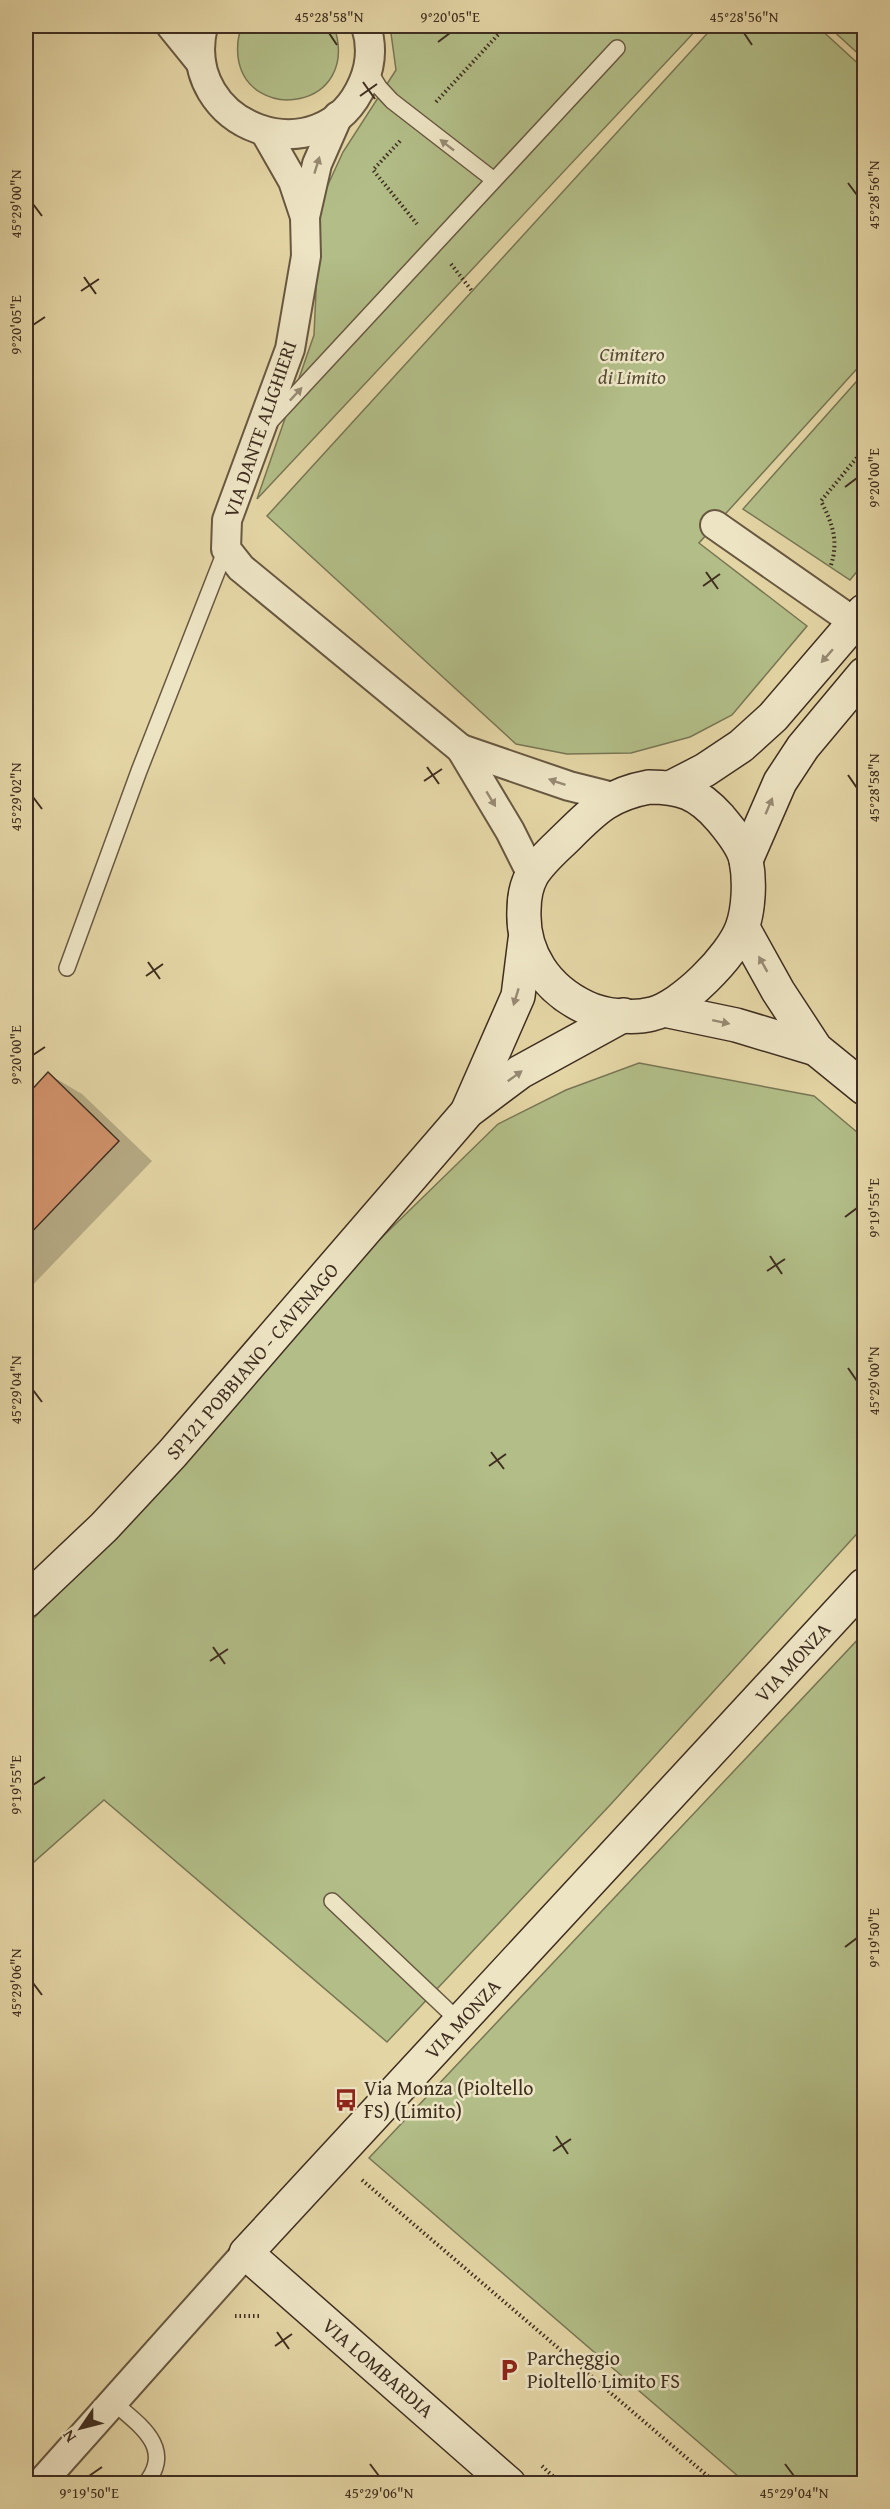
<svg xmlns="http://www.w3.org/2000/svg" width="890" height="2509" font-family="'Gentium Book Plus',serif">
<rect width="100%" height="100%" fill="#e4d5a5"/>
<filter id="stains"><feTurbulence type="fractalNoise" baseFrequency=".00333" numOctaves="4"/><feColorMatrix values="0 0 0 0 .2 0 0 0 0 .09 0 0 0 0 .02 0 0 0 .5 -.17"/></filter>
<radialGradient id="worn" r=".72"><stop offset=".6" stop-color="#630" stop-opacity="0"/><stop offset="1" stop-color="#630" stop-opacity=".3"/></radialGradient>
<g fill="#b2bd87" stroke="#787654" stroke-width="1.5">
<path d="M243 26H334C362 110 247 125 238 57 237 46 237 35 243 26Z"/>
<path d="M390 26H700L257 499 314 335 320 202 343 152 396 70Z"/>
<path d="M714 26H817L864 69V361L699 543 807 626 732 715 690 737 631 753 567 754 516 744 267 516Z"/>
<path d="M828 26H864V59Z"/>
<path d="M864 373V563L850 580 743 509Z"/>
<path d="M639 1063 814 1096 864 1138V1526L611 1804 387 2042 104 1800 26 1869V1624L36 1616 375 1244 498 1124 566 1090Z"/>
<path d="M864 1633V2483H746L369 2158Z"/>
</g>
<path fill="#0003" d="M48 1074 82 1094 152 1161 26 1292V1098Z"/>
<path fill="#d1926b" stroke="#3f2e20" stroke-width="1.5" d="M48 1072 119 1141 26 1238V1096Z"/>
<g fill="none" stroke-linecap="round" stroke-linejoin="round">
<g stroke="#685841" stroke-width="18">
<g id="lane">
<path d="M368 69 379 87 392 101 494 180"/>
<path d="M270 422 617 48"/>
<path d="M67 968 139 771 226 549"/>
<path d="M332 1901 460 2022"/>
<path d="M113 2402C138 2424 176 2448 145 2484"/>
</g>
</g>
<g stroke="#685841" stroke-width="32">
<g id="street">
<path d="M171 26 201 63"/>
<path d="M203 26C178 128 322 179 363 83 371 65 372 45 366 26"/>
<path d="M338 116 317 164 305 217 306 256 290 349 227 520 226 549 241 568 461 749 510 831 532 875"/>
<path d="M265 132 293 181 305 217"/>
<path d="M715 525 864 629"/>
<path d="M461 749 569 786 613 797"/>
<path d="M40 2484 246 2253"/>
</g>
</g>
<g stroke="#3f2e20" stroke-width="36">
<g id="secondary">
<path d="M649 787C681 787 698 793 720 818 730 830 743 845 746 860 750 880 749 909 742 928 732 956 682 1007 652 1014 633 1019 603 1016 585 1007 547 989 522 954 524 910 524 899 526 886 532 875 541 860 557 847 569 835 596 808 611 794 649 787Z"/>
<path d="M672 787 705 770 741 746 773 717 864 611"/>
<path d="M746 860 780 782 803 747 864 674"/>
<path d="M743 928 778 991 816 1049 864 1088"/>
<path d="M664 1010 736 1025 816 1049"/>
<path d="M468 1110 518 996 525 940"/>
<path id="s1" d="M26 1601 104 1527 172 1454 468 1111 520 1072 624 1015"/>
<path id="s2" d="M509 2484 246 2253 864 1585"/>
</g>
</g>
<g stroke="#3f2e20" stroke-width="4" stroke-dasharray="1.5 3" stroke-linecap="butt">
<path d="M589 26 598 33"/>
<path d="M436 102 506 26"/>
<path d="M400 141 373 170 417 224"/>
<path d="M451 264 472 291"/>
<path d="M831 565C839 540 832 523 821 501L864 449"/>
<path d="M362 2180 717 2484"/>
<path d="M235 2316H261"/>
<path d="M542 2466 561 2484"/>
</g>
<use href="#lane" stroke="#ede4c4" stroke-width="15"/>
<use href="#street" stroke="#ede4c4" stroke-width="28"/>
<use href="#secondary" stroke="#ede4c4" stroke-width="33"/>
</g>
<defs><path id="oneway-solid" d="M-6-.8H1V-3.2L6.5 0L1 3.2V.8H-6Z" transform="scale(1.5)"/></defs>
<g fill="#968972">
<use href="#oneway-solid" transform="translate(447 145) rotate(-142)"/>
<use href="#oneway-solid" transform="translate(317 165) rotate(-73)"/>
<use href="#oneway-solid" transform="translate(296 394) rotate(-47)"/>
<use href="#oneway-solid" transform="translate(827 656) rotate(131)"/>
<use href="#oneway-solid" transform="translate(557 782) rotate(-161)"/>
<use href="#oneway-solid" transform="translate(491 799) rotate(59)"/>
<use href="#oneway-solid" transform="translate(769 806) rotate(-67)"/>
<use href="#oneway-solid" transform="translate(763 964) rotate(-119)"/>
<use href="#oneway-solid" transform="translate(516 997) rotate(107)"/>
<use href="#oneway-solid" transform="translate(721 1022) rotate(12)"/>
<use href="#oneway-solid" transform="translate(515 1076) rotate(-36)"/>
</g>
<path fill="none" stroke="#3f2e20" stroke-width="2" d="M329 33 337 45M744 33 752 45M438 42 450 33M363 82 375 99M360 96 377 84M848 183 857 195M33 204 42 216M84 277 96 294M81 291 99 279M33 325 45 317M845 487 857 478M706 572 718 589M703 586 720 574M427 767 439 784M848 775 857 788M424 781 442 769M33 797 42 809M148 962 160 979M146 976 163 964M33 1055 45 1047M845 1217 857 1208M770 1256 782 1274M767 1271 785 1259M848 1368 857 1381M33 1390 42 1402M491 1452 504 1469M489 1466 506 1454M213 1647 225 1664M210 1661 228 1649M33 1785 45 1777M845 1947 857 1938M33 1983 42 1995M556 2136 568 2154M553 2151 571 2139M277 2332 289 2349M275 2346 292 2334M370 2464 379 2476M785 2464 794 2476M89 2476 102 2467"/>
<defs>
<g id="bus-bare" transform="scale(1.8)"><path d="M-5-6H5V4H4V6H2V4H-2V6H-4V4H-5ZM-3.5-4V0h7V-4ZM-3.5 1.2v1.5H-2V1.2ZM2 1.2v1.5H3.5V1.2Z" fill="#8f2418" stroke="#ede4c4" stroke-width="2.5" paint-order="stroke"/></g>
<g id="parking-bare" transform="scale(1.8)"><path d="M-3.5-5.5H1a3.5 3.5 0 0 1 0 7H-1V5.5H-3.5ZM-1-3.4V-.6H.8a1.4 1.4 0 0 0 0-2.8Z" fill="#8f2418" stroke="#ede4c4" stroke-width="2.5" paint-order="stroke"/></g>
</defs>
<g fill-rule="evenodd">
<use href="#bus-bare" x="346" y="2100"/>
<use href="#parking-bare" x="509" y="2370"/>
</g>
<g text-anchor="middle" stroke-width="5" stroke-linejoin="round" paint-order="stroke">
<g font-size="20" font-style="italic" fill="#564b35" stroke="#ede4c4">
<text x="632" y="361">Cimitero<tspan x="632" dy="23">di Limito</tspan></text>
</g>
<g font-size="20" fill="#3f2e20" stroke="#ede4c4">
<text transform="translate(260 429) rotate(-71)" y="7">VIA DANTE ALIGHIERI</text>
<text dy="7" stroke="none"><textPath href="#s1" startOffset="330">SP121 POBBIANO - CAVENAGO</textPath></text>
<text dy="7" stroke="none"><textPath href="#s2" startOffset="1155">VIA MONZA</textPath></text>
<text dy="7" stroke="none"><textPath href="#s2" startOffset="669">VIA MONZA</textPath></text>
<text transform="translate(378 2368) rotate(41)" y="7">VIA LOMBARDIA</text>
</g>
<g font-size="20" fill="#3f2e20" stroke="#ede4c4" text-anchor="start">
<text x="364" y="2095">Via Monza (Pioltello<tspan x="364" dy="23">FS) (Limito)</tspan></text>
<text x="527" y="2365">Parcheggio<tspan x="527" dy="23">Pioltello Limito FS</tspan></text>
</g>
</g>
<rect width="890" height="2509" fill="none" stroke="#e4d5a5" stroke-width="66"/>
<g transform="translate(81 2428) rotate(235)" stroke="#ede4c4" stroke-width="4.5" paint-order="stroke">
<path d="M0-4.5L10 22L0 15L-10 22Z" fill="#3f2e20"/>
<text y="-9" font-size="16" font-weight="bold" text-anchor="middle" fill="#3f2e20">N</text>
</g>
<rect x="33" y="33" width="824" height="2443" fill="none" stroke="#3f2e20" stroke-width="2"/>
<g font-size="15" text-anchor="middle" fill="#3f2e20">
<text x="329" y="22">45°28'58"N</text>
<text x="450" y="22">9°20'05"E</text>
<text x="744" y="22">45°28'56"N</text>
<text transform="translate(874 195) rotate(-90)" y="5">45°28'56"N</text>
<text transform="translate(16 204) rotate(-90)" y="5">45°29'00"N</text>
<text transform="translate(16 325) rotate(-90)" y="5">9°20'05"E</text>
<text transform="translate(874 478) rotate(-90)" y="5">9°20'00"E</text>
<text transform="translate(874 788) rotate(-90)" y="5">45°28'58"N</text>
<text transform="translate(16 797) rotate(-90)" y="5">45°29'02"N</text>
<text transform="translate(16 1055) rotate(-90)" y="5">9°20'00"E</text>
<text transform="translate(874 1208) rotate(-90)" y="5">9°19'55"E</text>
<text transform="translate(874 1381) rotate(-90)" y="5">45°29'00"N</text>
<text transform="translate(16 1390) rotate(-90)" y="5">45°29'04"N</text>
<text transform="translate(16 1785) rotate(-90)" y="5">9°19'55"E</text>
<text transform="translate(874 1938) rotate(-90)" y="5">9°19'50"E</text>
<text transform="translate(16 1983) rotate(-90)" y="5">45°29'06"N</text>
<text x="89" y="2498">9°19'50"E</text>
<text x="379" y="2498">45°29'06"N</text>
<text x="794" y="2498">45°29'04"N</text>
</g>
<rect width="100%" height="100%" filter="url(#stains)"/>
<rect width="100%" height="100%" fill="url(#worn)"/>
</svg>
